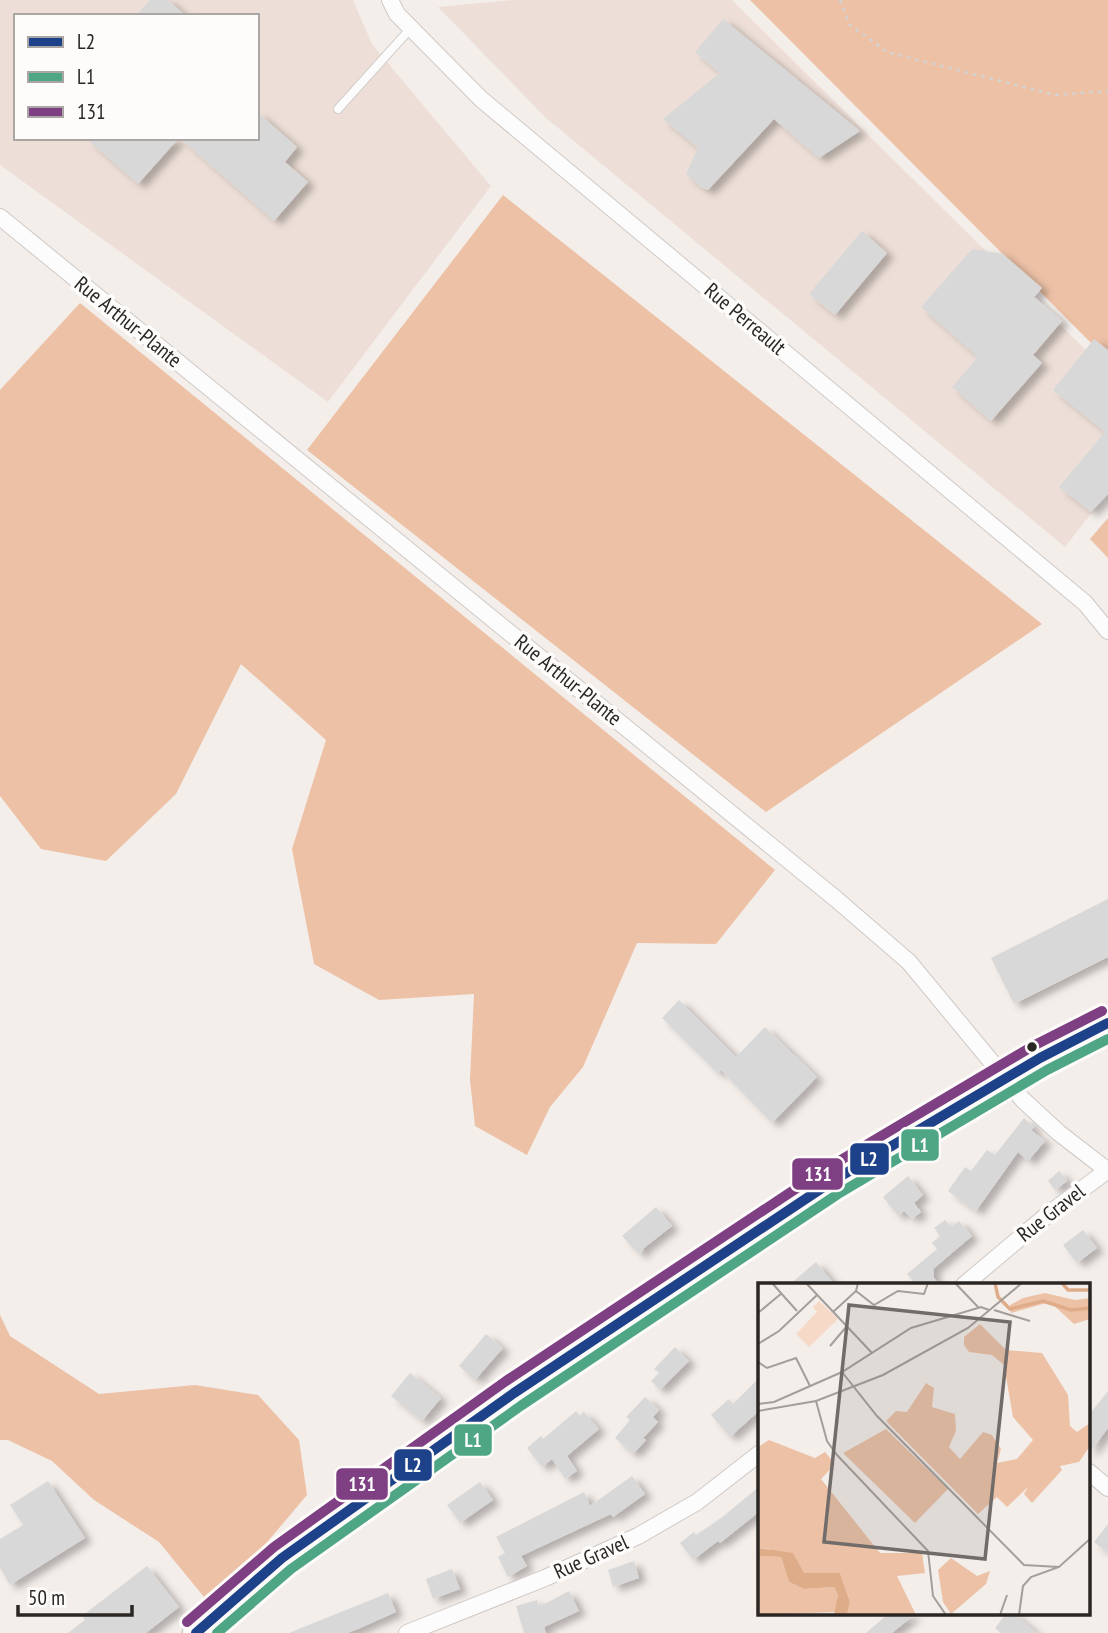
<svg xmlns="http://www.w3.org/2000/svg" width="1108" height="1633" font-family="'PT Sans Narrow',sans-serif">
<defs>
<filter id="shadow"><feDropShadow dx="7" dy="4.5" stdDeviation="3.5" flood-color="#0004"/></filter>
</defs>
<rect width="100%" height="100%" fill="#f4eeea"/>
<g fill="#eddfd7" fill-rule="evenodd">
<path d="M0 0H353L372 44 491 186 328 402 0 165ZM16 16H257V138H16Z"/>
<path d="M513 0H732L1108 372V492L1065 547 546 118 438 7Z"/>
</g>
<g fill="#ecc1a6">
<path d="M750 0H1108V360Z"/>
<path d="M503 195 1042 624 766 812 307 450Z"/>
<path d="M80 303 775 870 716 944 637 943 583 1067 550 1107 527 1155 475 1126 470 1080 474 994 379 1000 314 964 292 849 326 740 241 664 176 794 106 861 41 849 0 796V390Z"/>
<path d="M1108 518V558L1090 539Z"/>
<path d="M0 1315 10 1336 99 1394 195 1385 258 1395 299 1440 307 1495 252 1560 204 1597 159 1542 94 1500 52 1461 8 1440H0Z"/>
</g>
<g fill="#d8d8d8" filter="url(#shadow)">
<path d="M150 0H168L186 16H136Z"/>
<path d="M723 19 860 131 819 158 774 119 708 190 701 187 686 174 698 148 663 119 720 73 695 52Z"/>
<path d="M257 112 297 147 285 162 308 182 274 221 180 138H257Z"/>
<path d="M86 138H179L138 184Z"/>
<path d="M862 231 887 253 835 315 809 294Z"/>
<path d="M972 249 1003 254 1042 288 1034 297 1062 321 1033 355 1042 363 991 421 952 387 978 357 921 307Z"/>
<path d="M1094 339 1108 350V494L1091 512 1059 487 1105 432 1053 390Z"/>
<path d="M1108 899V957L1014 1004 991 958Z"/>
<path d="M679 1000 736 1057 765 1027 817 1077 772 1123 721 1070 718 1073 662 1018Z"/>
<path d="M1024 1118 1034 1127 1031 1130 1045 1141 1028 1161 1018 1152 976 1211 948 1191 965 1167 971 1171 987 1150 995 1155Z"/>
<path d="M1059 1171 1067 1181 1055 1190 1048 1181Z"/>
<path d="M908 1176 923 1195 914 1203 921 1212 912 1219 904 1211 898 1216 883 1197Z"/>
<path d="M656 1207 672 1226 644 1248 640 1255 622 1236Z"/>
<path d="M945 1220 951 1227 959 1221 972 1236 933 1269 934 1278 940 1285H916L907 1274 937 1249 932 1243 940 1236 934 1228Z"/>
<path d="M1083 1230 1097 1248 1077 1263 1063 1245Z"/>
<path d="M816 1262 835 1285H789Z"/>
<path d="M486 1334 503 1348 475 1380 459 1366Z"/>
<path d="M675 1347 689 1361 660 1390 651 1381 659 1373 654 1369Z"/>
<path d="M410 1373 441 1398 422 1421 391 1396Z"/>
<path d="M760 1377V1410L730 1437 711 1415 729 1399 733 1404Z"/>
<path d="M1108 1391V1428L1089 1453V1415Z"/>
<path d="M645 1397 659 1410 653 1417 658 1422 643 1438 646 1440 633 1454 615 1438 630 1420 626 1417Z"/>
<path d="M576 1411 580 1416 584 1412 599 1429 567 1456 577 1471 565 1479 552 1459 542 1467 527 1448 541 1436 543 1439Z"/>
<path d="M632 1476 645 1494 613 1517 611 1514 521 1556 527 1566 508 1577 498 1557 505 1553 496 1537 584 1492 590 1506Z"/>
<path d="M48 1481 85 1538 10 1585 0 1568V1539L23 1525 10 1505Z"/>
<path d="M480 1482 493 1500 460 1523 447 1505Z"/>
<path d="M760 1486V1511L720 1543 718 1541 693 1560 680 1543 694 1532 696 1535 721 1518Z"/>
<path d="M1108 1524V1553L1094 1542Z"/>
<path d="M634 1561 639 1578 613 1587 608 1570Z"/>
<path d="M147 1566 179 1607 146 1633H68L85 1620 82 1616Z"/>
<path d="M452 1569 460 1589 433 1599 426 1579Z"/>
<path d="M569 1591 579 1611 544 1627 546 1633H524L516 1606 537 1600 539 1607Z"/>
<path d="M388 1593 396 1612 358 1629 347 1633H289Z"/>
<path d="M888 1614H915L892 1633H866Z"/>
<path d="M1006 1614H1014L1037 1633H1001L995 1628Z"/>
</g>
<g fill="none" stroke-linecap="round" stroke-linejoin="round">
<g stroke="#cec9c6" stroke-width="10">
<path id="lane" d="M338 109 411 28"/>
</g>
<g stroke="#cec9c6" stroke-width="18">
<g id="street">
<path d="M390 0 397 14 481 99 1085 603 1108 631"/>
<path d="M0 217 836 899 909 962 1023 1100 1059 1133 1107 1170"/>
<path d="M964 1285 1046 1216 1108 1170"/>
<path d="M1089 1472 1108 1488"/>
<path d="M407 1633 545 1578 638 1536 697 1502 760 1453"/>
</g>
</g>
<g stroke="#cec9c6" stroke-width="29">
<path id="primary" d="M196 1633 282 1558 514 1393 831 1182 1040 1058 1108 1023"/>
</g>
<path stroke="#d4d2d1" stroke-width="2.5" stroke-dasharray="3.5 5" stroke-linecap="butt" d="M840 0 849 24 887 52 1055 95 1108 91"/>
<use href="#lane" stroke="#fdfcfc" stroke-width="8"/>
<use href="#street" stroke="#fdfcfc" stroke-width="16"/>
<use href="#primary" stroke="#fdfcfc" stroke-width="26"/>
<g stroke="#fefcfa" stroke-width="16">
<path id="bus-1" d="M196 1633 282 1558 514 1393 831 1182 1040 1058 1108 1023"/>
</g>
<g stroke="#fefcfa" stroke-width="16">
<path id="bus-2" d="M217 1633 291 1569 522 1405 838 1194 1047 1070 1108 1039"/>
</g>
<g stroke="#fefcfa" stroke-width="16">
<path id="bus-3" d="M187 1622 274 1547 506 1381 824 1170 1033 1046 1102 1011"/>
</g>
<use href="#bus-1" stroke="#1e4289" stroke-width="10"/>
<use href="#bus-2" stroke="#4ea685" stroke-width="10"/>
<use href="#bus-3" stroke="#7e4082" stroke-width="10"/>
</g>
<circle fill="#2a2623" stroke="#fefcfa" stroke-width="2.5" cx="1032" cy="1047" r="6"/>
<g text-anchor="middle" stroke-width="7" stroke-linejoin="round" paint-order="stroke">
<g font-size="21" fill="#2a2623" stroke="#fefcfa">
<text transform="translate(745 319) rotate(40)" y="7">Rue Perreault</text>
<text transform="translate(128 322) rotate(39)" y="7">Rue Arthur-Plante</text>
<text transform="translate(568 680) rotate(39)" y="7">Rue Arthur-Plante</text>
<text transform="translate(1051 1213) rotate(-38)" y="7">Rue Gravel</text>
<text transform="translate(591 1557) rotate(-24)" y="7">Rue Gravel</text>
</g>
</g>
<g transform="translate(758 1283)">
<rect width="332" height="332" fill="#f4eeea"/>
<path d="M61 18 80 36 51 64 38 51 59 29 55 24Z" fill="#f6d9c7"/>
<path d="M287 10 317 17 332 15V36L316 41 292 19 253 30 252 22 265 15ZM222 41 248 67 284 70 310 112 312 143 319 149 332 140V163L321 179 302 183 304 187 274 220 266 211 270 204 249 224 239 214 220 231 128 138 138 128 149 129 168 100 176 105 174 124 197 131 198 148 191 164 202 176 225 149 234 152 243 166 239 180 259 176 275 157 255 134 246 82 234 72 211 69 206 62V54ZM128 146 190 206 157 240 85 170ZM11 157 57 175 67 169 77 181 63 196 122 270H164L167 290 139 293 158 332H89L92 319 82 290H45L11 266 0 265V164ZM0 273 23 274 31 299 46 306 76 304 80 312 79 329 0 332ZM193 275 219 293 232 288 228 301 193 331 185 319 180 287Z" fill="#ecc1a6"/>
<path d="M0 265 35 270 46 290H82L92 319 89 332H76L80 312 76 304 46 306 31 299 23 274 0 273Z" fill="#dfac89"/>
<path fill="none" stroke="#dfac89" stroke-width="3.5" d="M237 0 240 14 252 26 285 18 313 27 333 25M304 0 310 7H333"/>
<path fill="none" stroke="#a39e9a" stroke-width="2" d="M14 0 39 28M48 0 114 70M197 0 221 25M98 8 116 22 140 8 166 11 170 0M236 27 272 38M75 29 98 8 100 0M0 30 24 10M0 61 21 48 59 12M72 63 89 43M0 79 9 85 38 75 52 103M84 89 119 133 266 282 301 284M58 118 69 158 79 172 170 268 175 313 188 332M0 121 16 119 84 89 153 45 223 24 231 27M0 128 58 118 125 92 210 45 264 0M242 332 249 312M261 332 265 303 273 294 301 284 333 255"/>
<path fill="#716c69" fill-opacity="0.15" stroke="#716c69" stroke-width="3.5" d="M91 22 252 39 227 276 66 259Z"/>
<rect width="332" height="332" fill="none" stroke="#2a2623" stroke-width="3.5"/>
</g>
<g stroke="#fefcfa" stroke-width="2.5">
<rect x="900" y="1128" width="40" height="34" rx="7" fill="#4ea685"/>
<rect x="849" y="1142" width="41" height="34" rx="7" fill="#1e4289"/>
<rect x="791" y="1157" width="53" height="34" rx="7" fill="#7e4082"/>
<rect x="453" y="1423" width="40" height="34" rx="7" fill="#4ea685"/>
<rect x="393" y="1448" width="40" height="34" rx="7" fill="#1e4289"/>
<rect x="335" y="1467" width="54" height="34" rx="7" fill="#7e4082"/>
</g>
<g font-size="19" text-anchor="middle" font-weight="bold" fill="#fff">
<text x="920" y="1152">L1</text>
<text x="869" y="1166">L2</text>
<text x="818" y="1181">131</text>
<text x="473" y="1447">L1</text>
<text x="413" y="1472">L2</text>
<text x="362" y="1491">131</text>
</g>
<rect x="14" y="14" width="245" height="126" fill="#fefcfa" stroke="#a9a6a4" stroke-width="2"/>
<rect x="28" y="37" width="35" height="10" fill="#1e4289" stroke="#a9a6a4" stroke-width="2"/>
<text x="77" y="49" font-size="21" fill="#2a2623">L2</text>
<rect x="28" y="72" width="35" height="10" fill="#4ea685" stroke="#a9a6a4" stroke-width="2"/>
<text x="77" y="84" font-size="21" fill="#2a2623">L1</text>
<rect x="28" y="107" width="35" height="10" fill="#7e4082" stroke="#a9a6a4" stroke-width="2"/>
<text x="77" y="119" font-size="21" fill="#2a2623">131</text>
<path d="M18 1605v10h114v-10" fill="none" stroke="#2a2623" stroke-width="3.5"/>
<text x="28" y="1605" font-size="21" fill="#2a2623" stroke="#fefcfa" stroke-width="5" paint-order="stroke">50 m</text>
</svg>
